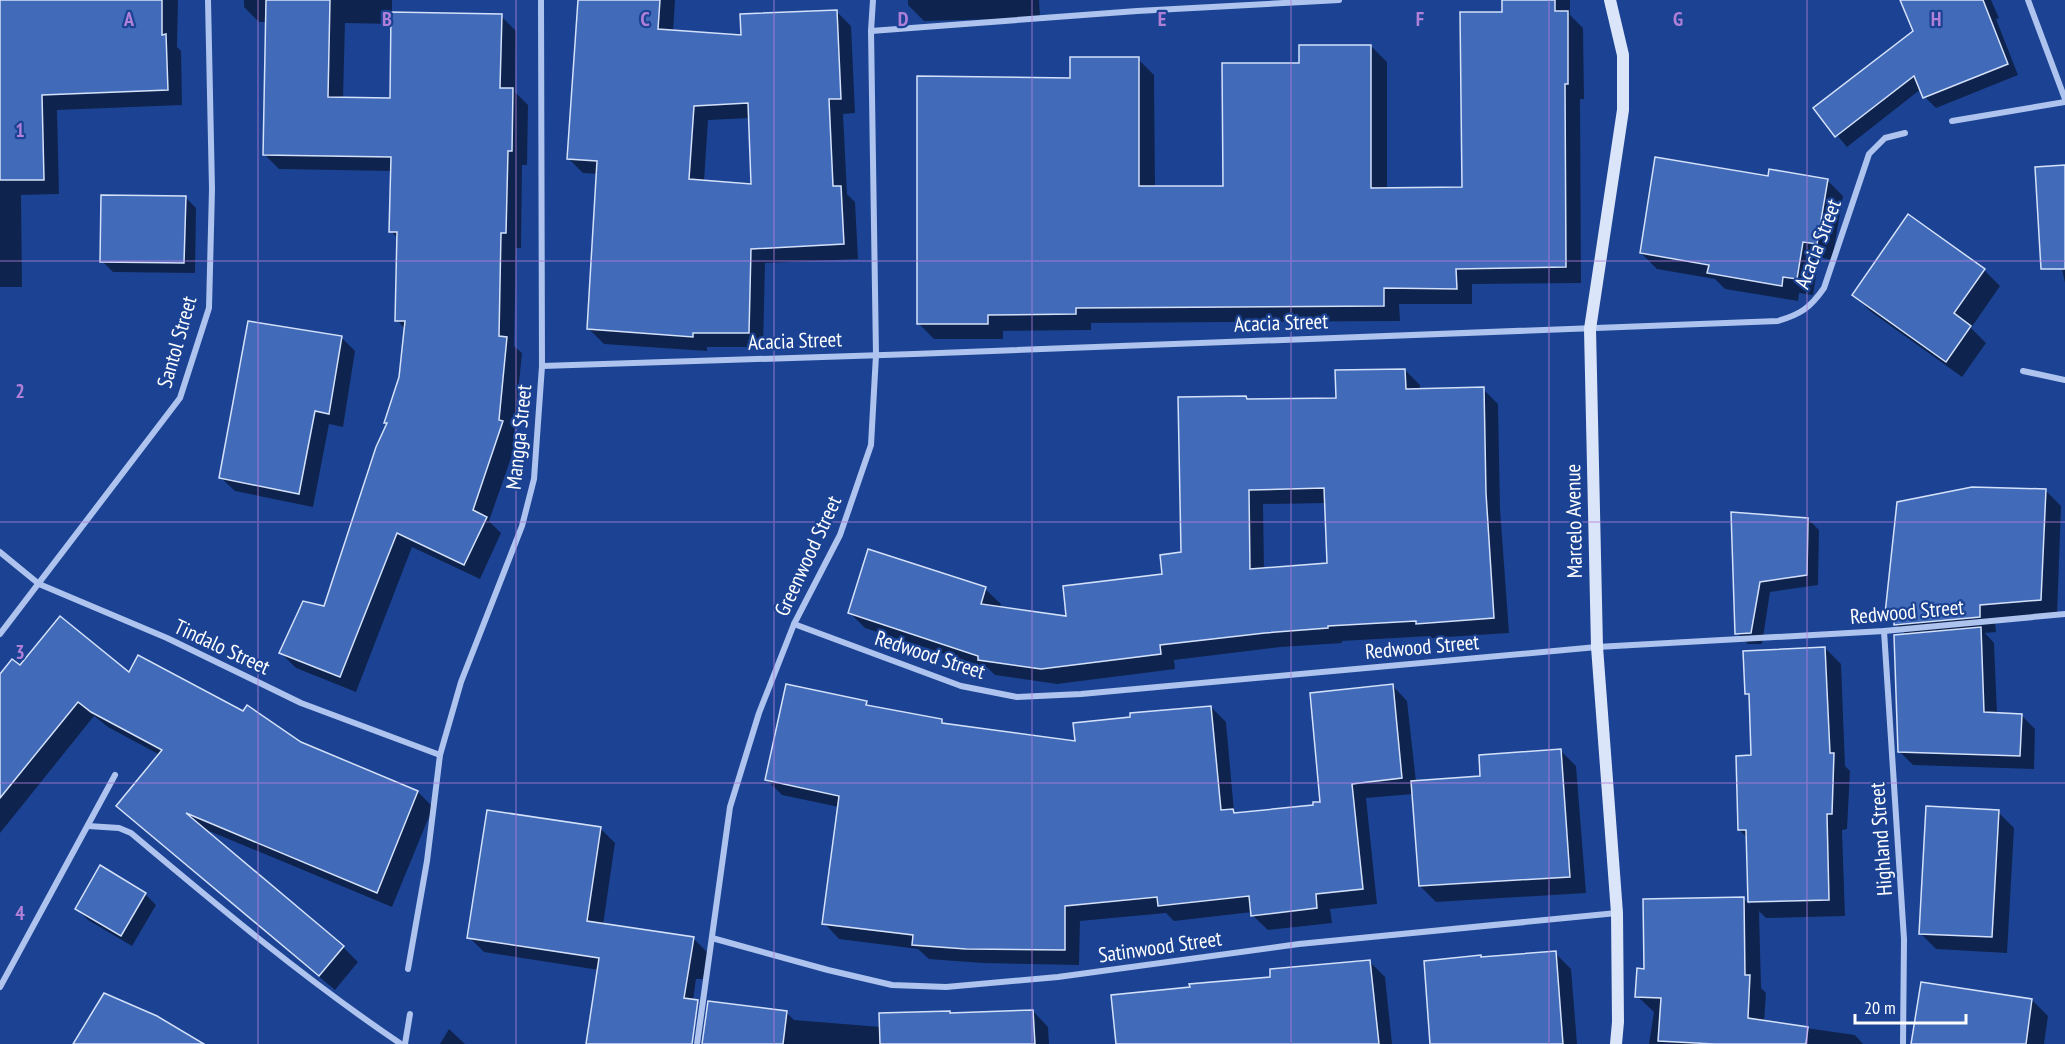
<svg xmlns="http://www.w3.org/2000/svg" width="2065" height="1044" font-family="'PT Sans Narrow',sans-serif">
<rect width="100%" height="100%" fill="#1c4393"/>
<g fill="#0007" fill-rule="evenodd">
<path d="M0 0H178L177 47 181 51 182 105 57 110 59 194 21 195 22 287H0Z"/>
<path d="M244 0H392V14L501 16 516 31 515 92 528 105 527 165H522L521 248H516L514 346 522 353 514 434 518 438 489 521 501 533 480 579 412 547 356 692 296 668 281 653 325 608 388 425 386 422 400 377 405 329 397 320 398 239 391 231 392 171 279 169 264 154 267 22H259L244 7ZM345 23 392 24 391 99 343 98Z"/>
<path d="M579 0H675L673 32 743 37 836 11 851 26 855 113 843 114 847 194 855 202 858 259 765 263 763 347H707V351L604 344 589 329 598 174 583 173 568 158ZM750 118 753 185 704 182 708 120Z"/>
<path d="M908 0H1039L1040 18 924 21 908 5Z"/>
<path d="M1503 0H1570V15L1583 28 1584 99H1580L1581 283 1472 284V304H1399L1400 321 1091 323V330L1003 331V339H934L918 323 1071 79 1138 59 1154 75 1155 187H1224L1301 64 1371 46 1387 62V189H1464L1504 13Z"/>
<path d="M1902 0H1991L1999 18 1996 19 2018 75 1936 108 1925 97 1921 89 1847 147 1815 109 1915 31Z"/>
<path d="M2065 166V283L2061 264Z"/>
<path d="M1770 178 1827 180 1843 196 1832 260 1819 257 1813 295 1799 293 1798 301 1725 289 1715 279 1657 269 1641 253Z"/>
<path d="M185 197 196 208 195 273 113 272 102 261Z"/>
<path d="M1984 270 2000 286 1971 328 1986 343 1962 377 1870 311 1854 295Z"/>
<path d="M341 337 355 351 343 427 329 424 313 507 235 491 221 478Z"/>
<path d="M1405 370 1420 385V390L1483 389 1498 404 1500 509 1509 633 1432 638 1430 636 1342 641V643L1281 647 1174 660 1175 669 1057 684 995 675 988 668 865 628 849 612 985 589 1001 604 999 608 1068 618 1164 576 1183 554 1246 397 1249 400 1337 399ZM1326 503 1329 564 1264 569 1263 504Z"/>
<path d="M2045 490 2061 506 2057 616 1995 621 1996 632 1985 633 1994 643 1997 714 2021 715 2035 729 2034 769 1913 765 1899 751 1907 636 1887 614 1898 503Z"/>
<path d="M1733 514 1808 519 1819 530 1818 585 1770 592 1762 644H1748L1737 633Z"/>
<path d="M1825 648 1841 664 1845 766 1850 771 1847 829 1842 830 1845 916 1766 918 1759 911 1761 988 1766 993 1764 1022 1855 1035 1863 1044H1649L1654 1012 1637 996 1646 970 1743 898 1750 905 1748 838 1739 830 1753 757 1750 697 1746 693Z"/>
<path d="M20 667 130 675 418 792 433 807 392 907 202 828 343 947 358 962 335 990 134 821 118 806 160 755 108 727 94 716 0 833V676Z"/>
<path d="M1392 685 1407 701 1416 782 1482 777 1560 750 1576 766 1586 893 1436 902 1420 886 1413 794 1366 798 1377 904 1330 909 1332 923 1268 930 1252 915V912L1174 921 1166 913 1080 921 1079 965 982 963 929 959 918 949 839 939 824 923 839 807 782 795 766 779 866 703 871 708 942 721 946 725 1077 742 1211 707 1226 722 1234 812 1237 815 1315 806 1322 803Z"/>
<path d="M1998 812 2014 828 2007 953 1936 949 1920 933Z"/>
<path d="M601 829 615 843 603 925 693 938 708 953 703 979H696L687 1044H587L599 970 484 952 469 937Z"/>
<path d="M145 894 156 905 132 946 88 920 77 909Z"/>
<path d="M1555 953 1571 969 1577 1044H1431L1482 959Z"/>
<path d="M1369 961 1385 977 1392 1044H1117L1272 978Z"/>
<path d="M2032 1000 2048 1016 2044 1044H1913Z"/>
<path d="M1033 1011 1048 1027 1049 1044H704L786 1012 794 1020 881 1027 951 1015Z"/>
<path d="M449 1029 465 1044H440Z"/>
</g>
<g fill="#416ab9" stroke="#d4e1fa" stroke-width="1.5" fill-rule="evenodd">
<path d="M0 0H162V35L166 34 168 90 42 95 44 180H0Z"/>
<path d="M266 0H330L328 97 390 98 391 12 502 14 500 88H513L512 151H508L506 233H501L499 336 507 337 499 420 503 421 473 510 487 517 464 565 397 533 340 677 279 653 303 601 324 606 376 447 387 423H384L399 377 405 321H395L397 232H389L391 157 263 155Z"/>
<path d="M578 0H660L658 29 741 35 740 14 837 10 841 99H829L833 186H841L844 244 751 249 749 333H693V337L587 329 597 161 567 159ZM748 103 751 184 689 179 694 106Z"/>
<path d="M1502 0H1555V11H1568V84H1565L1566 267 1456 269 1457 289 1384 288V306L1076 308V314L988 315V324H917V76L1070 78V57H1139V186H1223L1222 63H1299V45H1371V188L1462 187 1460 12H1502Z"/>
<path d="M1900 0H1983L2008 64 1923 98 1914 76 1835 137 1813 108 1913 31Z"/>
<path d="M1655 157 1768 176 1769 169 1828 179 1817 244 1803 242 1797 279 1783 277 1782 286 1707 273 1709 265 1640 253Z"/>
<path d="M2065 165V269H2041L2035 167Z"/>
<path d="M101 195 186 196 184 263 100 262Z"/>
<path d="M1908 214 1985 269 1954 313 1971 326 1946 362 1852 295Z"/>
<path d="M248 321 342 336 329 414 315 411 299 494 219 478Z"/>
<path d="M1405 369 1406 389 1484 387 1486 493 1494 618 1416 624V621L1328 626V628L1265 633 1160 645 1161 654 1041 669 978 660V656L848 613 868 549 986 587 981 604 1066 616 1063 586 1162 574 1160 555 1181 552 1178 397 1246 396 1247 399 1336 398 1335 370ZM1324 488 1327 563 1250 569 1249 490Z"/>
<path d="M1972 487 2046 489 2041 600 1980 605V617L1894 625V613L1885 614 1897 502Z"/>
<path d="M1731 512 1808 518 1807 575 1760 582 1751 633 1735 634Z"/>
<path d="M60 616 129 672 138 655 243 711 247 705 301 742 418 791 377 893 186 813 344 946 319 976 116 806 162 750 91 712 78 702 0 798V674L12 659 20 665Z"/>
<path d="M1981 627 1984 712 2022 714 2020 756 1898 752 1894 635Z"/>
<path d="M1825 647 1830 753H1834L1832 814H1827L1829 900 1748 902 1746 830H1738L1736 756 1751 755 1749 694H1745L1743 651Z"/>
<path d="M786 684 867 701 866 705 942 719V723L1075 741 1073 723 1130 717V713L1211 706 1221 810 1233 809 1234 813 1313 805V802H1320L1310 693 1393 684 1402 778 1352 784 1363 889 1316 894 1317 908 1251 916 1249 896 1158 906 1157 897 1065 906V950L966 949 912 945 913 935 822 924 839 796 765 780Z"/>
<path d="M1561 749 1570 877 1419 886 1411 781 1480 776 1479 755Z"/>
<path d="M1926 806 1999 810 1992 937 1919 934Z"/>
<path d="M487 810 601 827 587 921 694 937 684 998 698 1000 692 1044H586L599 958 467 938Z"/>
<path d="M100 865 146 893 121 936 75 909Z"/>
<path d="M1744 897 1745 975H1750L1748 1018 1808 1027 1806 1044H1714L1658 1041 1661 998 1635 997 1637 968 1644 969 1643 899Z"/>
<path d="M1556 951 1563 1044H1430L1424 961 1481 955V957Z"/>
<path d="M1370 960 1379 1044H1116L1111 995 1190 987 1189 984 1270 977V969Z"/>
<path d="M1921 982 2032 999 2026 1044H1911Z"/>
<path d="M104 993 157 1016 204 1044H73Z"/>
<path d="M708 1001 787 1011 783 1044H702Z"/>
<path d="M1033 1010 1035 1044H880L879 1013 950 1011V1013Z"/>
</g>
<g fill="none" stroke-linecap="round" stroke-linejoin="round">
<g stroke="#aec4ef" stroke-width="6">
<path d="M2028 0 2065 99"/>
<path d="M871 31 1137 11 1339 0"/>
<path d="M1952 121 2065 102"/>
<path d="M542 366 914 354 1778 321C1801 314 1810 308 1824 288L1869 154 1885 138 1905 133"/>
<path d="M2023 371 2065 380"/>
<path d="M0 552 39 584 167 638 301 703 440 755"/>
<path d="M794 624 961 686 1017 697 1081 694 1597 647 1884 631 2065 614"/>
<path d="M1884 631 1904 939 1903 1044"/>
<path d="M0 634 180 398 209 308 212 189 208 0"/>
<path d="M88 826 119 828 131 833C219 907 306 980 401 1044"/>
<path d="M712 938 828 970 892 985 946 987 1058 977 1299 944 1617 913"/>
<path d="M408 969 427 861 440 755 461 682 522 526 534 479 542 366 541 0"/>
<path d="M0 987 115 775"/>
<path d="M405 1044 410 1014"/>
<path d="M697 1044 730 807 759 713 794 624 840 535 871 445 876 355 871 31 873 0"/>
</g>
<path stroke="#dbe5fa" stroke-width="12" d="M1610 0 1623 55V110L1590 329 1597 647 1617 913 1618 1022 1616 1044"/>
</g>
<path fill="none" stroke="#b080d9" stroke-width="1.5" stroke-opacity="0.55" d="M258 0V1044M516 0V1044M774 0V1044M1032 0V1044M1291 0V1044M1549 0V1044M1807 0V1044M0 261H2065M0 522H2065M0 783H2065"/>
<g text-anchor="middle" stroke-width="4.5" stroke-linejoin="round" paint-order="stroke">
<g font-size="21" fill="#fff" stroke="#1c4393">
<text transform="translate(1818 244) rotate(-69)" y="7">Acacia Street</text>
<text transform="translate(1281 323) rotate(-2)" y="7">Acacia Street</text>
<text transform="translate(795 341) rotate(-2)" y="7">Acacia Street</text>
<text transform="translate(177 342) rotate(-74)" y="7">Santol Street</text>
<text transform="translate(519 437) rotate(-84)" y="7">Mangga Street</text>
<text transform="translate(1574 521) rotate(-91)" y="7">Marcelo Avenue</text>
<text transform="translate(808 556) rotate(-65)" y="7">Greenwood Street</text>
<text transform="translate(1907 612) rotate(-5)" y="7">Redwood Street</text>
<text transform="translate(222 647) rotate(25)" y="7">Tindalo Street</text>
<text transform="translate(1422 647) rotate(-5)" y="7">Redwood Street</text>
<text transform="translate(930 655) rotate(18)" y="7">Redwood Street</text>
<text transform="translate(1881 839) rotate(-94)" y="7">Highland Street</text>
<text transform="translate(1160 947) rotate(-8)" y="7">Satinwood Street</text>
</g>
</g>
<g font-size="20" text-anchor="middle" font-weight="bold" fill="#b080d9" stroke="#1c4393" stroke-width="4.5" stroke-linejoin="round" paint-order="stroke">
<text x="129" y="26">A</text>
<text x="387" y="26">B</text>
<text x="645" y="26">C</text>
<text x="903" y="26">D</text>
<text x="1162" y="26">E</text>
<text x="1420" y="26">F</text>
<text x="1678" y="26">G</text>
<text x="1936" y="26">H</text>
<text x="20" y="137">1</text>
<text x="20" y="398">2</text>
<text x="20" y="659">3</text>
<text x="20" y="920">4</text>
</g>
<path d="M1855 1014v9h111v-9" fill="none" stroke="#ffffff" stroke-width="3"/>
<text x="1864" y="1014" font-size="18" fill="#ffffff" stroke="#1c4393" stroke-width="4.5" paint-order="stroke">20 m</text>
</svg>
